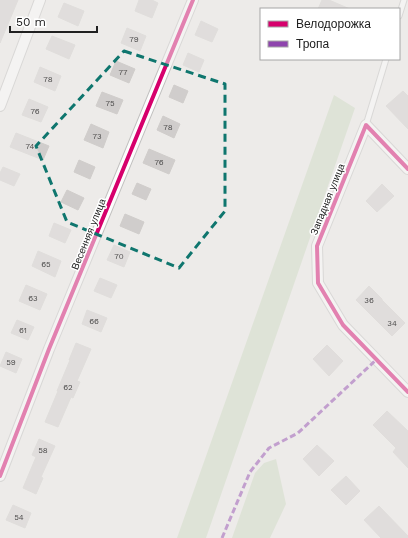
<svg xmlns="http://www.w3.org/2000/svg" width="408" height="538" font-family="'Work Sans',sans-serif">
<rect width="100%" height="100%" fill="#edebe9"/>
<g fill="#cdd9c1">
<path d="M334 95 355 108 206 538H177Z"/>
<path d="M276 459 286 504 270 538H232L255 473 264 463Z"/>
</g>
<g fill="#d0cdcc" stroke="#d0cdcb">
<path d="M0 0H18L0 43Z"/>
<path d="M139 0H152L158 3 152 18 135 11Z"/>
<path d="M322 0H329L350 9H318Z"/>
<path d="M64 3 84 11 78 26 58 17Z"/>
<path d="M201 21 218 29 212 42 195 35Z"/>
<path d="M127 28 146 36 140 51 121 43Z"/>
<path d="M52 36 75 45 69 59 46 49Z"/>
<path d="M188 53 204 60 199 72 183 65Z"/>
<path d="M116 61 135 69 129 83 110 75Z"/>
<path d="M40 67 61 76 55 91 34 82Z"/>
<path d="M174 85 188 91 183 103 169 97Z"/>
<path d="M403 91 408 96V129L386 106Z"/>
<path d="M102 92 123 100 117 114 96 106Z"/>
<path d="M29 99 48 107 41 122 22 115Z"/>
<path d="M163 116 180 124 174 138 157 130Z"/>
<path d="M91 124 109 132 103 148 84 140Z"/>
<path d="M16 133 49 146 43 160 10 147Z"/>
<path d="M149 149 175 160 169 174 143 163Z"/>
<path d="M79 160 95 167 90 179 74 172Z"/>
<path d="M3 167 20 174 14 186 0 180V173Z"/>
<path d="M137 183 151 189 146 200 132 194Z"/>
<path d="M382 184 394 196 377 212 366 201Z"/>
<path d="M67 190 84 198 78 210 61 202Z"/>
<path d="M125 214 144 222 139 234 120 226Z"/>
<path d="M54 223 71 230 65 243 49 236Z"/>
<path d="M114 245 130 252 124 267 107 260Z"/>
<path d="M38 251 61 261 55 277 32 266Z"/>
<path d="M100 278 117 285 111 298 94 291Z"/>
<path d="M26 285 47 294 40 310 19 301Z"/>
<path d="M369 286 382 299V300L405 323 392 336 356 300Z"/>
<path d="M87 310 107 318 101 332 82 324Z"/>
<path d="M17 320 34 327 28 340 11 333Z"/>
<path d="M76 343 91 349 77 381 80 382 73 398 71 397 58 427 45 422 58 391H57L70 360H69Z"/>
<path d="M327 345 343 361 329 376 313 359Z"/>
<path d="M6 352 22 359 16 373 0 366Z"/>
<path d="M387 411 408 431V468L393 452 396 448 373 425Z"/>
<path d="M39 439 55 446 41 477 43 478 36 494 23 488 36 457 32 455Z"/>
<path d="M317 445 334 461 319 476 303 459Z"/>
<path d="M346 476 360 491 346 505 331 490Z"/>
<path d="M13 505 31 513 25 528 6 520Z"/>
<path d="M379 506 408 536V538H381L364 520Z"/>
</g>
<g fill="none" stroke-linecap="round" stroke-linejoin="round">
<g stroke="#c1c0bf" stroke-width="7">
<g id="lane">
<path d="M399 16 404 0"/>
<path d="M366 125 386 59"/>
</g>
</g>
<g stroke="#c1c0bf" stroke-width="12">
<g id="street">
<path d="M0 106 40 0"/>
<path d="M408 169 366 125 317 246 318 283 343 325 408 392"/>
<path d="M0 476 49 349 193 0"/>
</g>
</g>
<use href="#lane" stroke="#fcfcfc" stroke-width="5"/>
<use href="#street" stroke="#fcfcfc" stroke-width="10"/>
<path stroke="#8e44ad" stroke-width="3" stroke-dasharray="6 3" stroke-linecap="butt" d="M222 538 250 472 269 448 298 433 377 359"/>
<g stroke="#fff" stroke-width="6">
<g id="cycleway">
<path d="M408 169 366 125 317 246 318 283 343 325 408 392"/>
<path d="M0 476 49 349 193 0"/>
</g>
</g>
<use href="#cycleway" stroke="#d6006c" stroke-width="4"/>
</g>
<path d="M0 0H408V538H0ZM124 51 225 84V211L179 268 67 222 36 146Z" fill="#edebe9" fill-opacity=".55" fill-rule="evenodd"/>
<path fill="none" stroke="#0f766e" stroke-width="3" stroke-dasharray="8 5" stroke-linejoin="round" d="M124 51 225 84V211L179 268 67 222 36 146Z"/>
<g text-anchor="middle" stroke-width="3" stroke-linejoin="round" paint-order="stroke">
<g font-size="8" fill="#4c4b4b">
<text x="134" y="42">79</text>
<text x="123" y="75">77</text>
<text x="48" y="82">78</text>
<text x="110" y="106">75</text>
<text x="35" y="114">76</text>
<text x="168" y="130">78</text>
<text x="97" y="139">73</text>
<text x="30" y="149">74</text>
<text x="159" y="165">76</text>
<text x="119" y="259">70</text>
<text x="46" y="267">65</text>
<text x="33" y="301">63</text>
<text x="369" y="303">36</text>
<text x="94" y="324">66</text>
<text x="392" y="326">34</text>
<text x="23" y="333">61</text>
<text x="11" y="365">59</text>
<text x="68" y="390">62</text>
<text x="43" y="453">58</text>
<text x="19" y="520">54</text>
</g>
<g font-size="10" fill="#202020" stroke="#fff">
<text transform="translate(327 199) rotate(-68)" y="4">Западная улица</text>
<text transform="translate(88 234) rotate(-68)" y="4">Весенняя улица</text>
</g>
</g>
<rect x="260" y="8" width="140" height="52" fill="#ffffff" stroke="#a6a6a6"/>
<rect x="268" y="21" width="20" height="6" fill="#d6006c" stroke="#a6a6a6"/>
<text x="296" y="28" font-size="12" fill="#202020">Велодорожка</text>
<rect x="268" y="41" width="20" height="6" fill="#8e44ad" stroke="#a6a6a6"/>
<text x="296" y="48" font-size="12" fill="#202020">Тропа</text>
<path d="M10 26v6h87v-6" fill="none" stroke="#202020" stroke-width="2"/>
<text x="16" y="26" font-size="12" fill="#202020" stroke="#ffffff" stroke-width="3" paint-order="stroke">50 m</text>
</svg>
